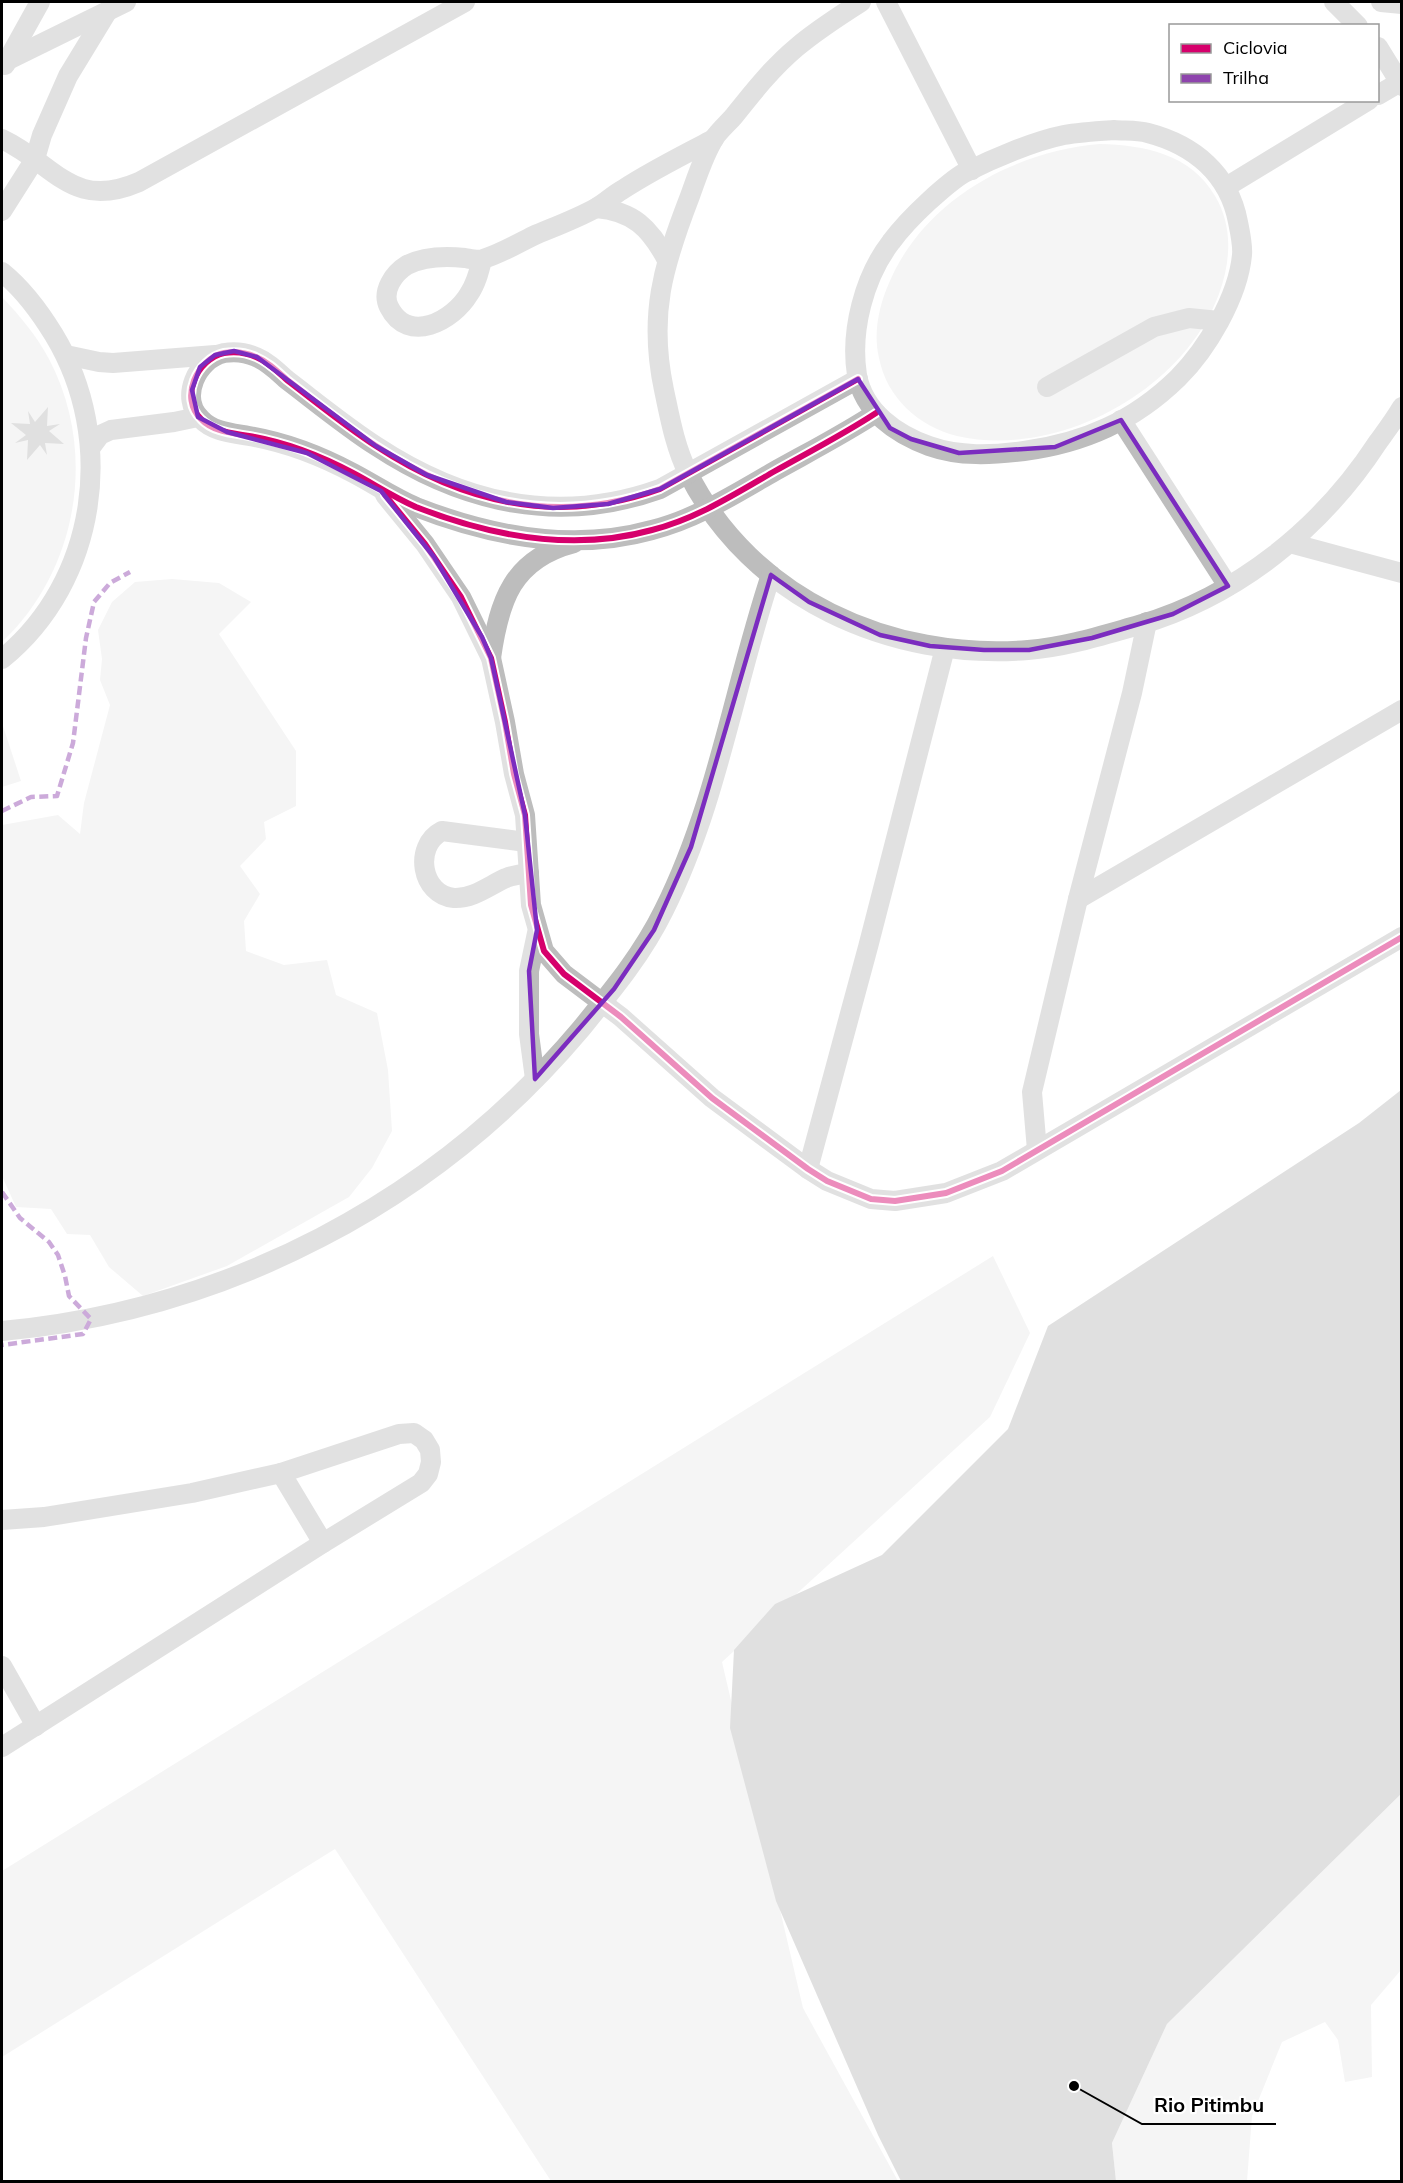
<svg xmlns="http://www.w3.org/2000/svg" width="1403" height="2183" font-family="Mulish,sans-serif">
<rect width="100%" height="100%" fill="#fff"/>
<g fill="#e9e9e9">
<path d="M1100 144C1144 145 1191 154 1215 196 1233 226 1231 261 1219 294 1183 391 1058 459 957 436 918 426 887 398 879 358 873 333 879 306 889 283 924 200 1014 151 1100 144Z"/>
<path d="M2 297C20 316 36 335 49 359 98 452 78 570 2 642Z"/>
<path d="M172 579 219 583 251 602 219 634 296 751V806L264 822 266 839 240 866 260 894 244 921 246 951 284 965 327 960 336 995 377 1013 388 1070 392 1131 372 1168 349 1197 227 1266 143 1296 109 1267 90 1235 67 1234 51 1209 16 1207 2 1176V825L58 815 80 834 84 803 110 705 100 680 102 659 98 630 112 602 135 582Z"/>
<path d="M2 723 21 781 2 787Z"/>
<path d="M993 1256 1030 1333 990 1417 722 1662 803 2008 898 2181H551L335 1849 2 2057V1871Z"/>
<path d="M1401 1794V1970L1371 2005 1372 2077 1345 2082 1338 2040 1325 2022 1282 2042 1252 2116 1247 2181H1116L1112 2143 1167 2024Z"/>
</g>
<g fill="#bbb">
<path d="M48 407 47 426 60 424 49 431 64 444 45 443 47 455 40 445 27 460 28 440 15 443 26 435 11 423 30 424 28 411 35 422Z"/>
<path d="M1401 1090V1794L1167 2024 1112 2143 1116 2181H901L878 2135 776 1901 730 1728 734 1650 775 1604 882 1555 1008 1429 1048 1326 1359 1123Z"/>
</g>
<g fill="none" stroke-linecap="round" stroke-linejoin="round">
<g stroke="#bdbdbd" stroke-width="20">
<path d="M861 2C839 16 817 30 797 47 773 67 753 92 734 116 728 123 721 129 715 137 704 154 697 177 690 196 663 266 648 315 664 390 670 418 675 447 688 473 751 599 891 661 1028 650 1066 647 1103 635 1139 625 1238 596 1322 528 1378 442 1386 431 1395 419 1402 407"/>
<path d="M886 2 972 170"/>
<path d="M1334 2 1358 26"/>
<path d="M1381 2 1402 4"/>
<path d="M1378 47 1402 86"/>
<path d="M6 61 126 2"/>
<path d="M5 65 40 2"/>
<path d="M1378 95 1402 81"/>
<path d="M1114 130C1125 131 1137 130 1148 133 1194 145 1229 174 1238 222 1240 232 1243 245 1242 255 1238 297 1207 349 1178 378 1134 421 1084 443 1024 451 992 455 960 457 929 446 896 434 864 412 857 375 850 331 864 277 891 242 902 227 916 213 929 201 940 191 952 180 964 173 992 159 1034 141 1064 135 1080 132 1098 131 1114 130Z"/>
<path d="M2 139C55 164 72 211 139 182L465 2"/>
<path d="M1226 187 1369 100"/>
<path d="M596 208C633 211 650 228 667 260"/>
<path d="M2 211 35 159 42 135 68 76 107 12"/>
<path d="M482 260C479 272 476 284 469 294 453 321 408 345 389 307 381 291 394 273 407 265 425 256 446 256 465 258 471 259 478 261 483 259 500 254 517 244 533 236 554 227 576 219 596 208 605 203 613 195 622 190 651 171 683 155 714 139"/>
<path d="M2 272C23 289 40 312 54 335 117 439 98 581 2 659"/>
<path d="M66 355 99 362 113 363 215 355"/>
<path d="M858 379 660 489C560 525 464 504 376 446 345 426 316 402 287 380 277 371 268 362 256 357 245 352 236 351 224 353 197 359 179 398 201 419 213 432 233 433 249 436 285 442 321 456 353 473 374 484 393 497 416 507 490 536 573 552 652 530 696 519 735 494 775 471 809 452 844 434 876 413"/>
<path d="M1047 387 1154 327 1189 318 1219 321"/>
<path d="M1121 420 1228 586"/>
<path d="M91 447 100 435 111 430 174 422 198 417"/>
<path d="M385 495 425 544 461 597 491 658 505 722 514 774 525 815 531 905 544 951 564 974 621 1017 712 1098 808 1169 827 1181 871 1199 895 1201 946 1193 1002 1171 1402 937"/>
<path d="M1290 543 1402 573"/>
<path d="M491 658C499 601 512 559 574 543"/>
<path d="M526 842 442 831C413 846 421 895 454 898 473 899 490 885 506 878 514 875 521 874 529 873"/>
<path d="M1078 899 1402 710"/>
<path d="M535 1079 529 1034V971L537 933"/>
<path d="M1037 1150 1032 1092 1078 899 1132 693 1147 622"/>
<path d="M808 1169 868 947 945 648"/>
<path d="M2 1331C227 1310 434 1203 580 1030 611 992 642 955 664 910 717 804 734 686 771 575"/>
<path d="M281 1473 323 1543"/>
<path d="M2 1520 44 1517 192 1493 281 1473 399 1434 414 1433 424 1440 430 1450 431 1462 428 1474 421 1483 323 1543 2 1747"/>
<path d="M2 1666 36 1726"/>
</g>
<g stroke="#8e44ad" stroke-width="4.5" stroke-dasharray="9 4.5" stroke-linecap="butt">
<path d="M2 811 31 797 57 796 73 743 86 638 94 602 110 583 130 572"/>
<path d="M2 1192 20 1218 49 1242 58 1255 65 1276 69 1296 91 1319 83 1334 2 1345"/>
</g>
<g stroke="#fff" stroke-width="10">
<g id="cycleway">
<path d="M858 379 660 489C560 525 464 504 376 446 345 426 316 402 287 380 277 371 268 362 256 357 245 352 236 351 224 353 197 359 179 398 201 419 213 432 233 433 249 436 285 442 321 456 353 473 374 484 393 497 416 507 490 536 573 552 652 530 696 519 735 494 775 471 809 452 844 434 876 413"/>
<path d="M385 495 425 544 461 597 491 658 505 722 514 774 525 815 531 905 544 951 564 974 621 1017 712 1098 808 1169 827 1181 871 1199 895 1201 946 1193 1002 1171 1402 937"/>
</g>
</g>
<use href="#cycleway" stroke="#d6006c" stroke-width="6"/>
</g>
<path d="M0 0H1403V2183H0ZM234 351 257 357 376 446 427 475 506 502 553 508 608 504 660 489 858 379 890 428 911 439 959 453 1055 447 1121 420 1228 586 1173 614 1092 638 1029 650H984L930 646 880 635 809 602 771 575 691 847 654 930 614 989 535 1079 529 971 537 930 525 815 491 658 482 637 434 557 381 491 307 453 227 432 198 417 192 390 200 367 215 355Z" fill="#fff" fill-opacity=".55" fill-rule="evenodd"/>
<path fill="none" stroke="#7b2cbf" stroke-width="4.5" stroke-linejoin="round" d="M234 351 257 357 376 446 427 475 506 502 553 508 608 504 660 489 858 379 890 428 911 439 959 453 1055 447 1121 420 1228 586 1173 614 1092 638 1029 650H984L930 646 880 635 809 602 771 575 691 847 654 930 614 989 535 1079 529 971 537 930 525 815 491 658 482 637 434 557 381 491 307 453 227 432 198 417 192 390 200 367 215 355Z"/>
<path fill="none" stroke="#000" stroke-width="2" d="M1074 2086L1142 2124H1276"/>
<circle fill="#000" stroke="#fff" stroke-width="2" cx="1074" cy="2086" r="6"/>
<g font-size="20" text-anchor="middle" font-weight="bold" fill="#000" stroke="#fff" stroke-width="4.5" stroke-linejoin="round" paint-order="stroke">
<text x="1209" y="2112">Rio Pitimbu</text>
</g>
<rect width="1403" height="2183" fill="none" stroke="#000000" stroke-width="6"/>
<rect x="1169" y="24" width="210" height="78" fill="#ffffff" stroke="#999999" stroke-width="1.5"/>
<rect x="1181" y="44" width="30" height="9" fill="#d6006c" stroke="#999999" stroke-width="1.5"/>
<text x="1223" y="54" font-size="18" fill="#000000">Ciclovia</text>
<rect x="1181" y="74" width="30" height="9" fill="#8e44ad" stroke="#999999" stroke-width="1.5"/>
<text x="1223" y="84" font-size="18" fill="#000000">Trilha</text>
</svg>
